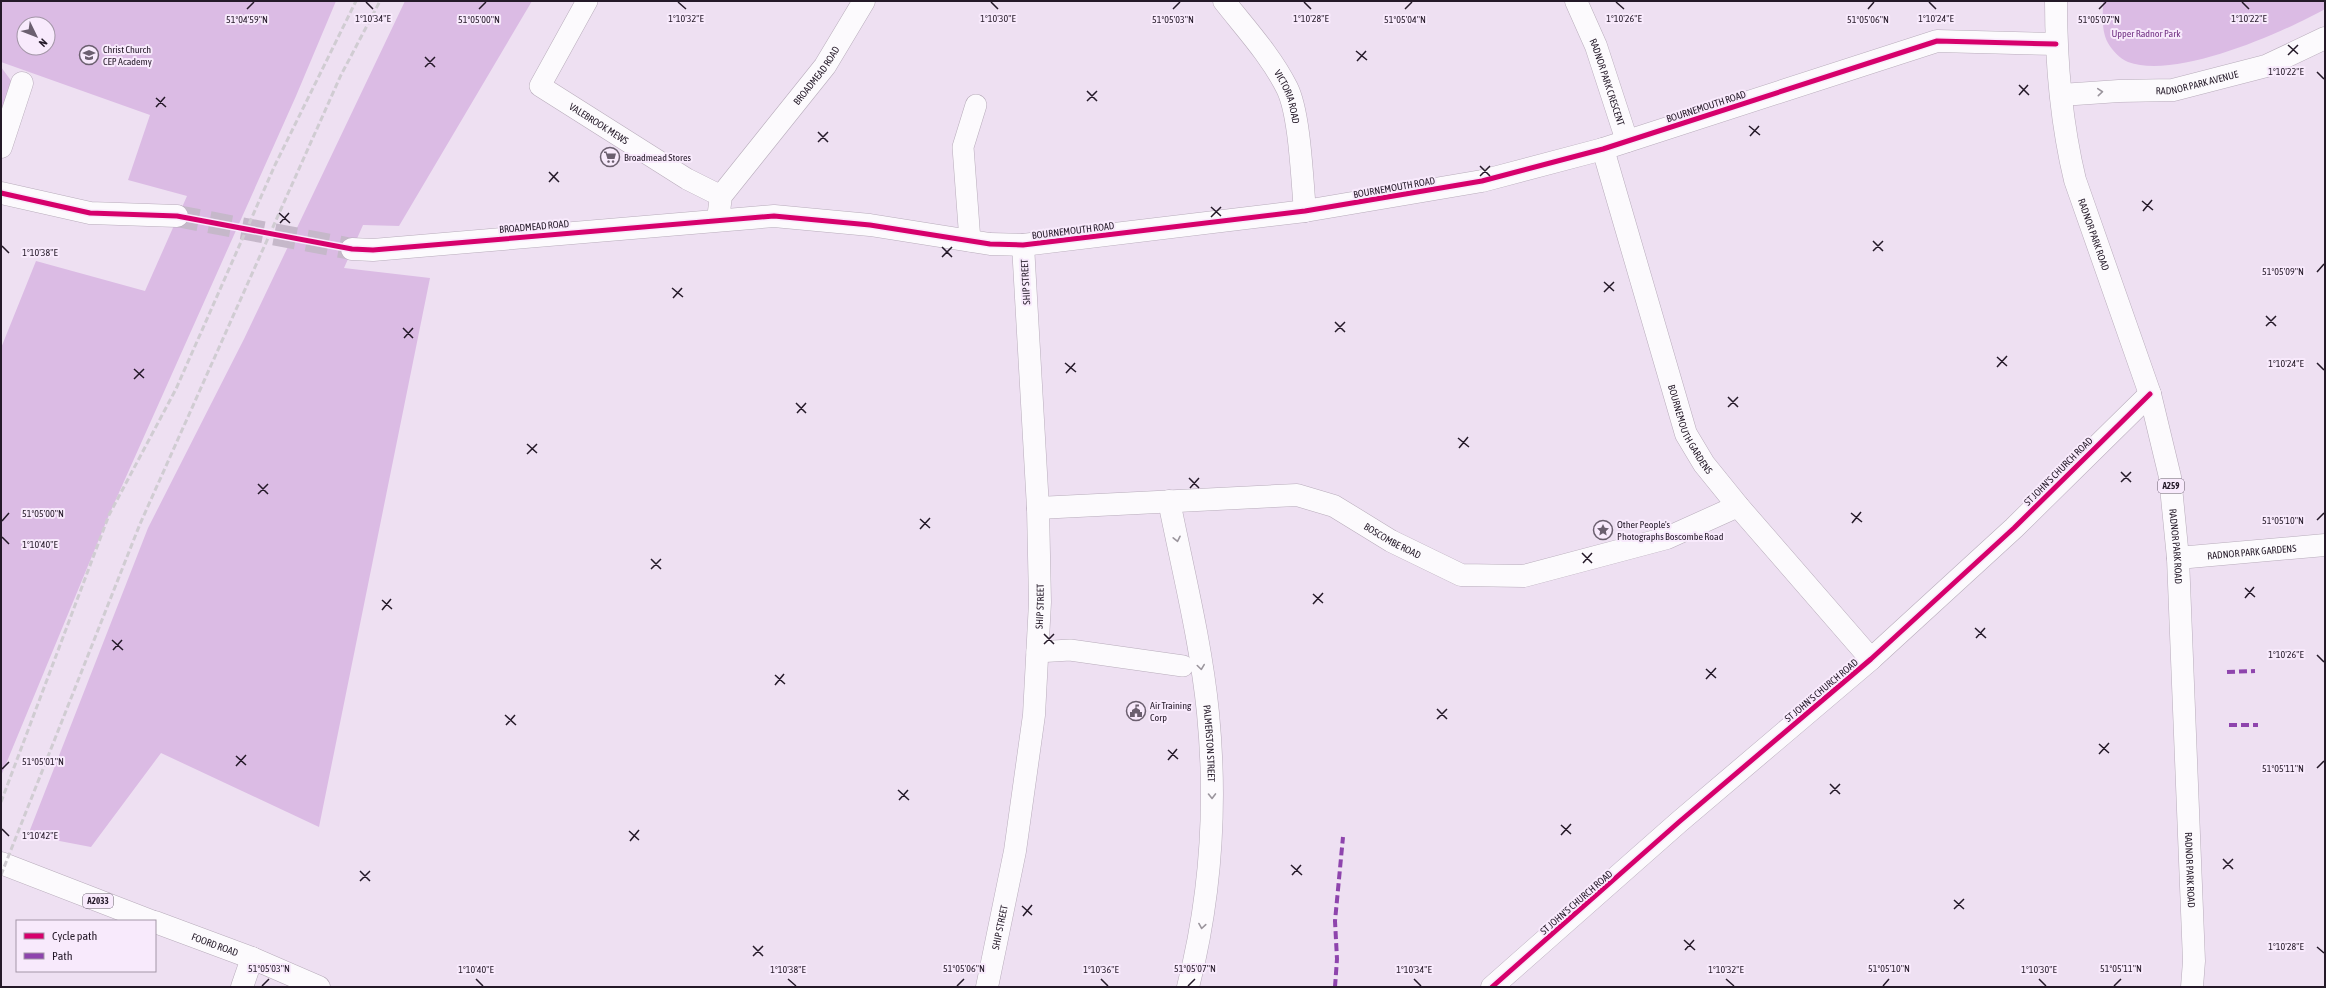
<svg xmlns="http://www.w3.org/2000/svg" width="2326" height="988" font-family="'Asap Condensed',sans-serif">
<rect width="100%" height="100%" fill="#eee0f2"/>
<g fill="#dbbbe4" fill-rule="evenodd">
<path d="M1 1H336L296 96 109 515 1 776V348L36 261 145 291 187 196 128 180 150 115 1 62ZM24 24H48V48H24Z"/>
<path d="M405 1H532L399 226 363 225 344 268 430 278 319 827 161 753 91 847 28 835 148 528 244 339Z"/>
<path d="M2103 1H2325V9C2282 33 2176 80 2128 62 2120 59 2112 50 2108 43 2101 31 2103 14 2103 1Z"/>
<path d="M1 67 15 86 1 127Z"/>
</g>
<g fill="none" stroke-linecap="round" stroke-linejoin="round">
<path stroke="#c6b8ca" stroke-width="22" stroke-dasharray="22 11" stroke-linecap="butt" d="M177 216 352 249"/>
<g stroke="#b8acbb" stroke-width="22">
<g id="service">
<path id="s1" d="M587 1 540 86 687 179 721 196"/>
<path d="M970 241 963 147 976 105"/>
<path d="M1037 652 1070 650 1183 666"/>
</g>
</g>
<g stroke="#b8acbb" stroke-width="23">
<g id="minor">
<path id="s2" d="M1224 1C1246 29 1271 56 1287 88 1300 114 1302 180 1305 211"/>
<path id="s3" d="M1576 1 1596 46 1627 141"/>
<path id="s4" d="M2061 95 2119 91 2173 90 2266 66 2325 38"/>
<path d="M1 147 22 83"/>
<path id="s5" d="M1603 149 1686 434 1704 464 1738 506 1871 659"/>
<path d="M1 193 90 213 177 216"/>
<path id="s6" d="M718 219 721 196 825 66 864 1"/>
<path d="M352 249 373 250 774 216 870 225 990 244 1023 245 1305 211 1482 181 1603 149 1937 41 2056 44"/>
<path id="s7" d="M1169 501C1183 571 1201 642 1208 713 1217 806 1211 897 1188 987"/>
<path id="s8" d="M1038 508 1297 495 1334 506 1391 541 1461 575 1524 576 1667 538 1738 506"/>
<path id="s9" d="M2178 558 2325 545"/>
<path d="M242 987 252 958"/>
<path id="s10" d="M987 987 1015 851 1034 715 1040 602 1038 508 1023 245"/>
<path d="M1492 987 1679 822 1871 659 2014 528 2150 394"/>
</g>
</g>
<g stroke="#b8acbb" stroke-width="23">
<g id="primary">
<path d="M1 863 151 921"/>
<path id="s11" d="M155 922 252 958 319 987"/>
</g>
</g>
<g stroke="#b8acbb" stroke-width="23">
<g id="trunk">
<path id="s12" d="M2056 1C2056 61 2061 122 2075 180L2150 394 2170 477 2178 558 2194 961 2192 987"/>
</g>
</g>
<use href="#service" stroke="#fcfafd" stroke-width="21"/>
<use href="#minor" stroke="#fcfafd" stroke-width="22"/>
<use href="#primary" stroke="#fcfafd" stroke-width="22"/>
<use href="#trunk" stroke="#fcfafd" stroke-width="22"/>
<g stroke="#d0ccd2" stroke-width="3" stroke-dasharray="6 3" stroke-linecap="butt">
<path d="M1 802 109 515 176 389 275 165 356 1"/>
<path d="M1 875 140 524 341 75 380 1"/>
</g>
<g stroke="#8e44ad" stroke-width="4" stroke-dasharray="8 4" stroke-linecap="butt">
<path d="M2227 672 2255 671"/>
<path d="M2229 725H2258"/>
<path d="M1335 987 1337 959 1335 921 1343 837"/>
</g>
<g stroke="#f8eafc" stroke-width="8">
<g id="cycleway">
<path d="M1 193 90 213 177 216 352 249 373 250 774 216 870 225 990 244 1023 245 1305 211 1482 181 1603 149 1937 41 2056 44"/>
<path d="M1492 987 1679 822 1871 659 2014 528 2150 394"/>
</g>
</g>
<use href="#cycleway" stroke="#d6006c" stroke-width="5"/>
</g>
<defs><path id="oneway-chevron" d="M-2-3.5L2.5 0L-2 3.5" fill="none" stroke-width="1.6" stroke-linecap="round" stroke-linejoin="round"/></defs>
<g stroke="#9b959d">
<use href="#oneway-chevron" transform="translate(2100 92) rotate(-5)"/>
<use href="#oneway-chevron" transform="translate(1177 539) rotate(78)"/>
<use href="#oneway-chevron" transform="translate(1201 667) rotate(82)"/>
<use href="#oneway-chevron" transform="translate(1212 796) rotate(89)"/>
<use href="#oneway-chevron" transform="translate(1202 926) rotate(99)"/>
</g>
<path fill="none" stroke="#241928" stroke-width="1.5" d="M366 2 373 9M678 2 686 9M991 2 998 9M1304 2 1311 9M1616 2 1624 9M1929 2 1936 9M2242 2 2249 9M247 9 254 2M479 9 486 2M1173 9 1180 2M1405 9 1412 2M1868 9 1874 2M2099 9 2106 2M2288 45 2298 54M1356 51 1367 60M2288 55 2298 45M425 57 435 67M1357 61 1366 51M425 67 435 57M2317 72 2324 79M2019 85 2029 95M1087 91 1097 101M2019 95 2028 85M156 98 166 107M1087 101 1097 91M156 107 165 97M1749 126 1760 135M818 132 828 142M1750 136 1759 126M818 142 828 132M1480 166 1490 176M549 172 559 182M1480 176 1490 166M549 182 558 172M2142 201 2153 210M1211 207 1221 216M2143 211 2152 200M279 213 290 223M1211 217 1221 207M280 223 289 213M1873 241 1883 251M2 246 9 253M942 247 952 257M1873 251 1883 241M942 257 952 247M2317 272 2324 264M1604 282 1614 291M672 288 683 297M1604 292 1614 282M673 298 682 288M2266 316 2276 326M1335 322 1345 332M2266 326 2276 316M403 328 413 338M1335 332 1345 322M404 338 413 328M1997 357 2007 366M1065 363 1076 372M2317 363 2324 370M1997 367 2007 356M134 369 144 378M1066 373 1075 363M134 379 144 369M1728 397 1738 407M796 403 806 413M1728 407 1738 397M797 413 806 403M1458 438 1469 447M527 444 537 453M1459 448 1468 437M527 454 537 444M2121 472 2131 482M1189 478 1199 488M2121 482 2131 472M258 484 268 494M1190 488 1199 478M258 494 268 484M1851 513 1862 522M920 519 930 528M2317 520 2324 513M2 521 9 513M1852 523 1861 512M920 529 930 518M2 537 9 544M1582 553 1592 563M651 559 661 569M1583 563 1592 553M651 569 661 559M2245 588 2255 597M1313 594 1323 603M2245 598 2254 587M382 600 392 609M1313 604 1323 593M382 610 391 599M1975 628 1986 638M1044 634 1054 644M1976 638 1985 628M112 640 123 650M1044 644 1054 634M113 650 122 640M2317 655 2324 662M1706 669 1716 678M775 675 785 684M1706 679 1716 668M775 685 784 674M1437 709 1447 719M505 715 516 725M1437 719 1447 709M506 725 515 715M2099 744 2109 753M1168 750 1178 759M2099 754 2109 743M236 756 246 765M1168 760 1177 749M236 766 246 755M2317 768 2324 761M2 769 9 762M1830 784 1840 794M898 790 909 800M1830 794 1840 784M899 800 908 790M1561 825 1571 834M2 829 9 836M629 831 639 840M1561 835 1571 824M630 841 639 830M2223 859 2233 869M1291 865 1302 875M2223 869 2233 859M360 871 370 881M1292 875 1301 865M360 881 370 871M1954 900 1964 909M1022 906 1032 915M1954 909 1964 899M1023 916 1032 905M1684 940 1695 950M753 946 763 956M2317 947 2324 953M1685 950 1694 940M753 956 763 946M476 979 483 986M788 979 796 986M1101 979 1108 986M1414 979 1421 986M1726 979 1734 986M2039 979 2046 986M262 986 269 979M957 986 964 979M1188 986 1195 979M1883 986 1889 979M2114 986 2121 979"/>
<defs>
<g id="school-ring" transform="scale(1)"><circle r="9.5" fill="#f8eafc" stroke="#6b5f6f" stroke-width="1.5"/><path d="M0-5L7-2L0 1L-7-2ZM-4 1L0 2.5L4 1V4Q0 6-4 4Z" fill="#6b5f6f"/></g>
<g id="supermarket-ring" transform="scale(1)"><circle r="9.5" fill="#f8eafc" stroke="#6b5f6f" stroke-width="1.5"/><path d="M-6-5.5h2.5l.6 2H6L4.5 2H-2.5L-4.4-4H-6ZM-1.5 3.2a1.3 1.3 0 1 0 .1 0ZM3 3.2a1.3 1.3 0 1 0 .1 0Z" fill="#6b5f6f"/></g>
<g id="sight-ring" transform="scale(1)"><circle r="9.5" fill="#f8eafc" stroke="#6b5f6f" stroke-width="1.5"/><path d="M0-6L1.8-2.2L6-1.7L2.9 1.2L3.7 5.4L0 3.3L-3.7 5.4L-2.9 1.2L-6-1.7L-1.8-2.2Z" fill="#6b5f6f"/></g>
<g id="civic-ring" transform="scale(1)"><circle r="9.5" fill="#f8eafc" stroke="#6b5f6f" stroke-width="1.5"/><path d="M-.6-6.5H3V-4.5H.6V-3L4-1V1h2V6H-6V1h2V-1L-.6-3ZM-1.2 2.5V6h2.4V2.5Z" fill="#6b5f6f"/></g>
</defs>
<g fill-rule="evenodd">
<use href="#school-ring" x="89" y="55"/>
<use href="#supermarket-ring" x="610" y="157"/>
<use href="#sight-ring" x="1603" y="530"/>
<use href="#civic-ring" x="1136" y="711"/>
</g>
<g text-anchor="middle" stroke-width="4" stroke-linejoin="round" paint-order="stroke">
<g fill="#f8eafc" stroke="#645868" stroke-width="1">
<rect x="2158" y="479" width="26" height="14" rx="3"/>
<rect x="83" y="894" width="30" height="14" rx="3"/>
</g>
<g font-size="9" font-weight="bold" fill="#241928">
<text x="2171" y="489">A259</text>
<text x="98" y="904">A2033</text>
</g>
<g font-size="10" fill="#723284" stroke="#f8eafc">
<text x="2146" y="37">Upper Radnor Park</text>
</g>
<g font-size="10" fill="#241928" stroke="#f8eafc" text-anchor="start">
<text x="103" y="53">Christ Church<tspan x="103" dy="12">CEP Academy</tspan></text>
<text x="624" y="161">Broadmead Stores</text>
<text x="1617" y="528">Other People's<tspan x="1617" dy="12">Photographs Boscombe Road</tspan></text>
<text x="1150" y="709">Air Training<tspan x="1150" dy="12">Corp</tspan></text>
</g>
<g font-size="10" fill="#241928" stroke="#f8eafc">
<text dy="4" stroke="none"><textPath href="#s6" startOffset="177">BROADMEAD ROAD</textPath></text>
<text dy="4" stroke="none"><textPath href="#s4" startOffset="137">RADNOR PARK AVENUE</textPath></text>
<text dy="4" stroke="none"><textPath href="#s3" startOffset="87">RADNOR PARK CRESCENT</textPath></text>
<text dy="4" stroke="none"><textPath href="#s2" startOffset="116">VICTORIA ROAD</textPath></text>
<text transform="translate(1706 106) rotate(-18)" y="4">BOURNEMOUTH ROAD</text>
<text dy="4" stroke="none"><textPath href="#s1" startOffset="167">VALEBROOK MEWS</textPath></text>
<text transform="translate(1394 187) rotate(-10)" y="4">BOURNEMOUTH ROAD</text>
<text transform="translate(534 226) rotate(-5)" y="4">BROADMEAD ROAD</text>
<text transform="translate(1073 230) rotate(-7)" y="4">BOURNEMOUTH ROAD</text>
<text dy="4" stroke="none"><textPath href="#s12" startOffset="238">RADNOR PARK ROAD</textPath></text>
<text transform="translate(1025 282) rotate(-93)" y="4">SHIP STREET</text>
<text dy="4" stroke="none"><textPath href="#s5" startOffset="294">BOURNEMOUTH GARDENS</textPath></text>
<text transform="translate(2058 471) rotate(-45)" y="4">ST JOHN'S CHURCH ROAD</text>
<text dy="4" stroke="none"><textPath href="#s8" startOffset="366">BOSCOMBE ROAD</textPath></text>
<text dy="4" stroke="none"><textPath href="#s12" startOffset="562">RADNOR PARK ROAD</textPath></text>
<text dy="4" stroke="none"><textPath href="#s9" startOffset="74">RADNOR PARK GARDENS</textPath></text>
<text dy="4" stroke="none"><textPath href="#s10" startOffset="385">SHIP STREET</textPath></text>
<text transform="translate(1821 690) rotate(-40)" y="4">ST JOHN'S CHURCH ROAD</text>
<text dy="4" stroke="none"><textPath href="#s7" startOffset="246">PALMERSTON STREET</textPath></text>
<text dy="4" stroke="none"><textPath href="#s12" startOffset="886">RADNOR PARK ROAD</textPath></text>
<text transform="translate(1576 902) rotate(-41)" y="4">ST JOHN'S CHURCH ROAD</text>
<text dy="4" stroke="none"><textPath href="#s10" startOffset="61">SHIP STREET</textPath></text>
<text dy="4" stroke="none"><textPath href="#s11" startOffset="64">FOORD ROAD</textPath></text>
</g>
</g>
<g font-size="10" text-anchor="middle" fill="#241928" stroke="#f8eafc" stroke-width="4" stroke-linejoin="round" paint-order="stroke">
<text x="2249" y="22">1°10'22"E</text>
<text x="686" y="22">1°10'32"E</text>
<text x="1311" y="22">1°10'28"E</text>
<text x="1624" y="22">1°10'26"E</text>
<text x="373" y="22">1°10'34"E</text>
<text x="998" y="22">1°10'30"E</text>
<text x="1936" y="22">1°10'24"E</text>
<text x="247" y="23">51°04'59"N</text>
<text x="479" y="23">51°05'00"N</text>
<text x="1173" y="23">51°05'03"N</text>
<text x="1405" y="23">51°05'04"N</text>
<text x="1868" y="23">51°05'06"N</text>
<text x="2099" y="23">51°05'07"N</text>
<text x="2286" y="75">1°10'22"E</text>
<text x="40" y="256">1°10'38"E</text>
<text x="2283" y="275">51°05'09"N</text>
<text x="2286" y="367">1°10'24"E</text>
<text x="43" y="517">51°05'00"N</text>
<text x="2283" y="524">51°05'10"N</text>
<text x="40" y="548">1°10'40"E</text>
<text x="2286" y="658">1°10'26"E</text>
<text x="43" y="765">51°05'01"N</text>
<text x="2283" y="772">51°05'11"N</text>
<text x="40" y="839">1°10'42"E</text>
<text x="2286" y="950">1°10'28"E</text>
<text x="269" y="972">51°05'03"N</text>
<text x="964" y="972">51°05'06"N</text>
<text x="1195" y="972">51°05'07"N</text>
<text x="1889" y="972">51°05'10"N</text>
<text x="2121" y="972">51°05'11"N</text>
<text x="476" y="973">1°10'40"E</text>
<text x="788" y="973">1°10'38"E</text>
<text x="1101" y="973">1°10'36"E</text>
<text x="1414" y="973">1°10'34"E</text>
<text x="1726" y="973">1°10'32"E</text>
<text x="2039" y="973">1°10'30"E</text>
</g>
<rect width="2326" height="988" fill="none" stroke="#241928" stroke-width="4"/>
<rect x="16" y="920" width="140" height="52" fill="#f8eafc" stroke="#a396a7"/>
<rect x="24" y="933" width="20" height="6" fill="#d6006c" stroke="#a396a7"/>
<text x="52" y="940" font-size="12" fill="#241928">Cycle path</text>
<rect x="24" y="953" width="20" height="6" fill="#8e44ad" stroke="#a396a7"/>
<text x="52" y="960" font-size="12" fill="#241928">Path</text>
<g transform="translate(36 36) rotate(133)"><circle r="19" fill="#f8eafc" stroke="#a396a7"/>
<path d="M0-3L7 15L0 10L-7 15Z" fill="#6b5f6f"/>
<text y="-6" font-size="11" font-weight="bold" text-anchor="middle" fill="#241928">N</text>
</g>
</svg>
